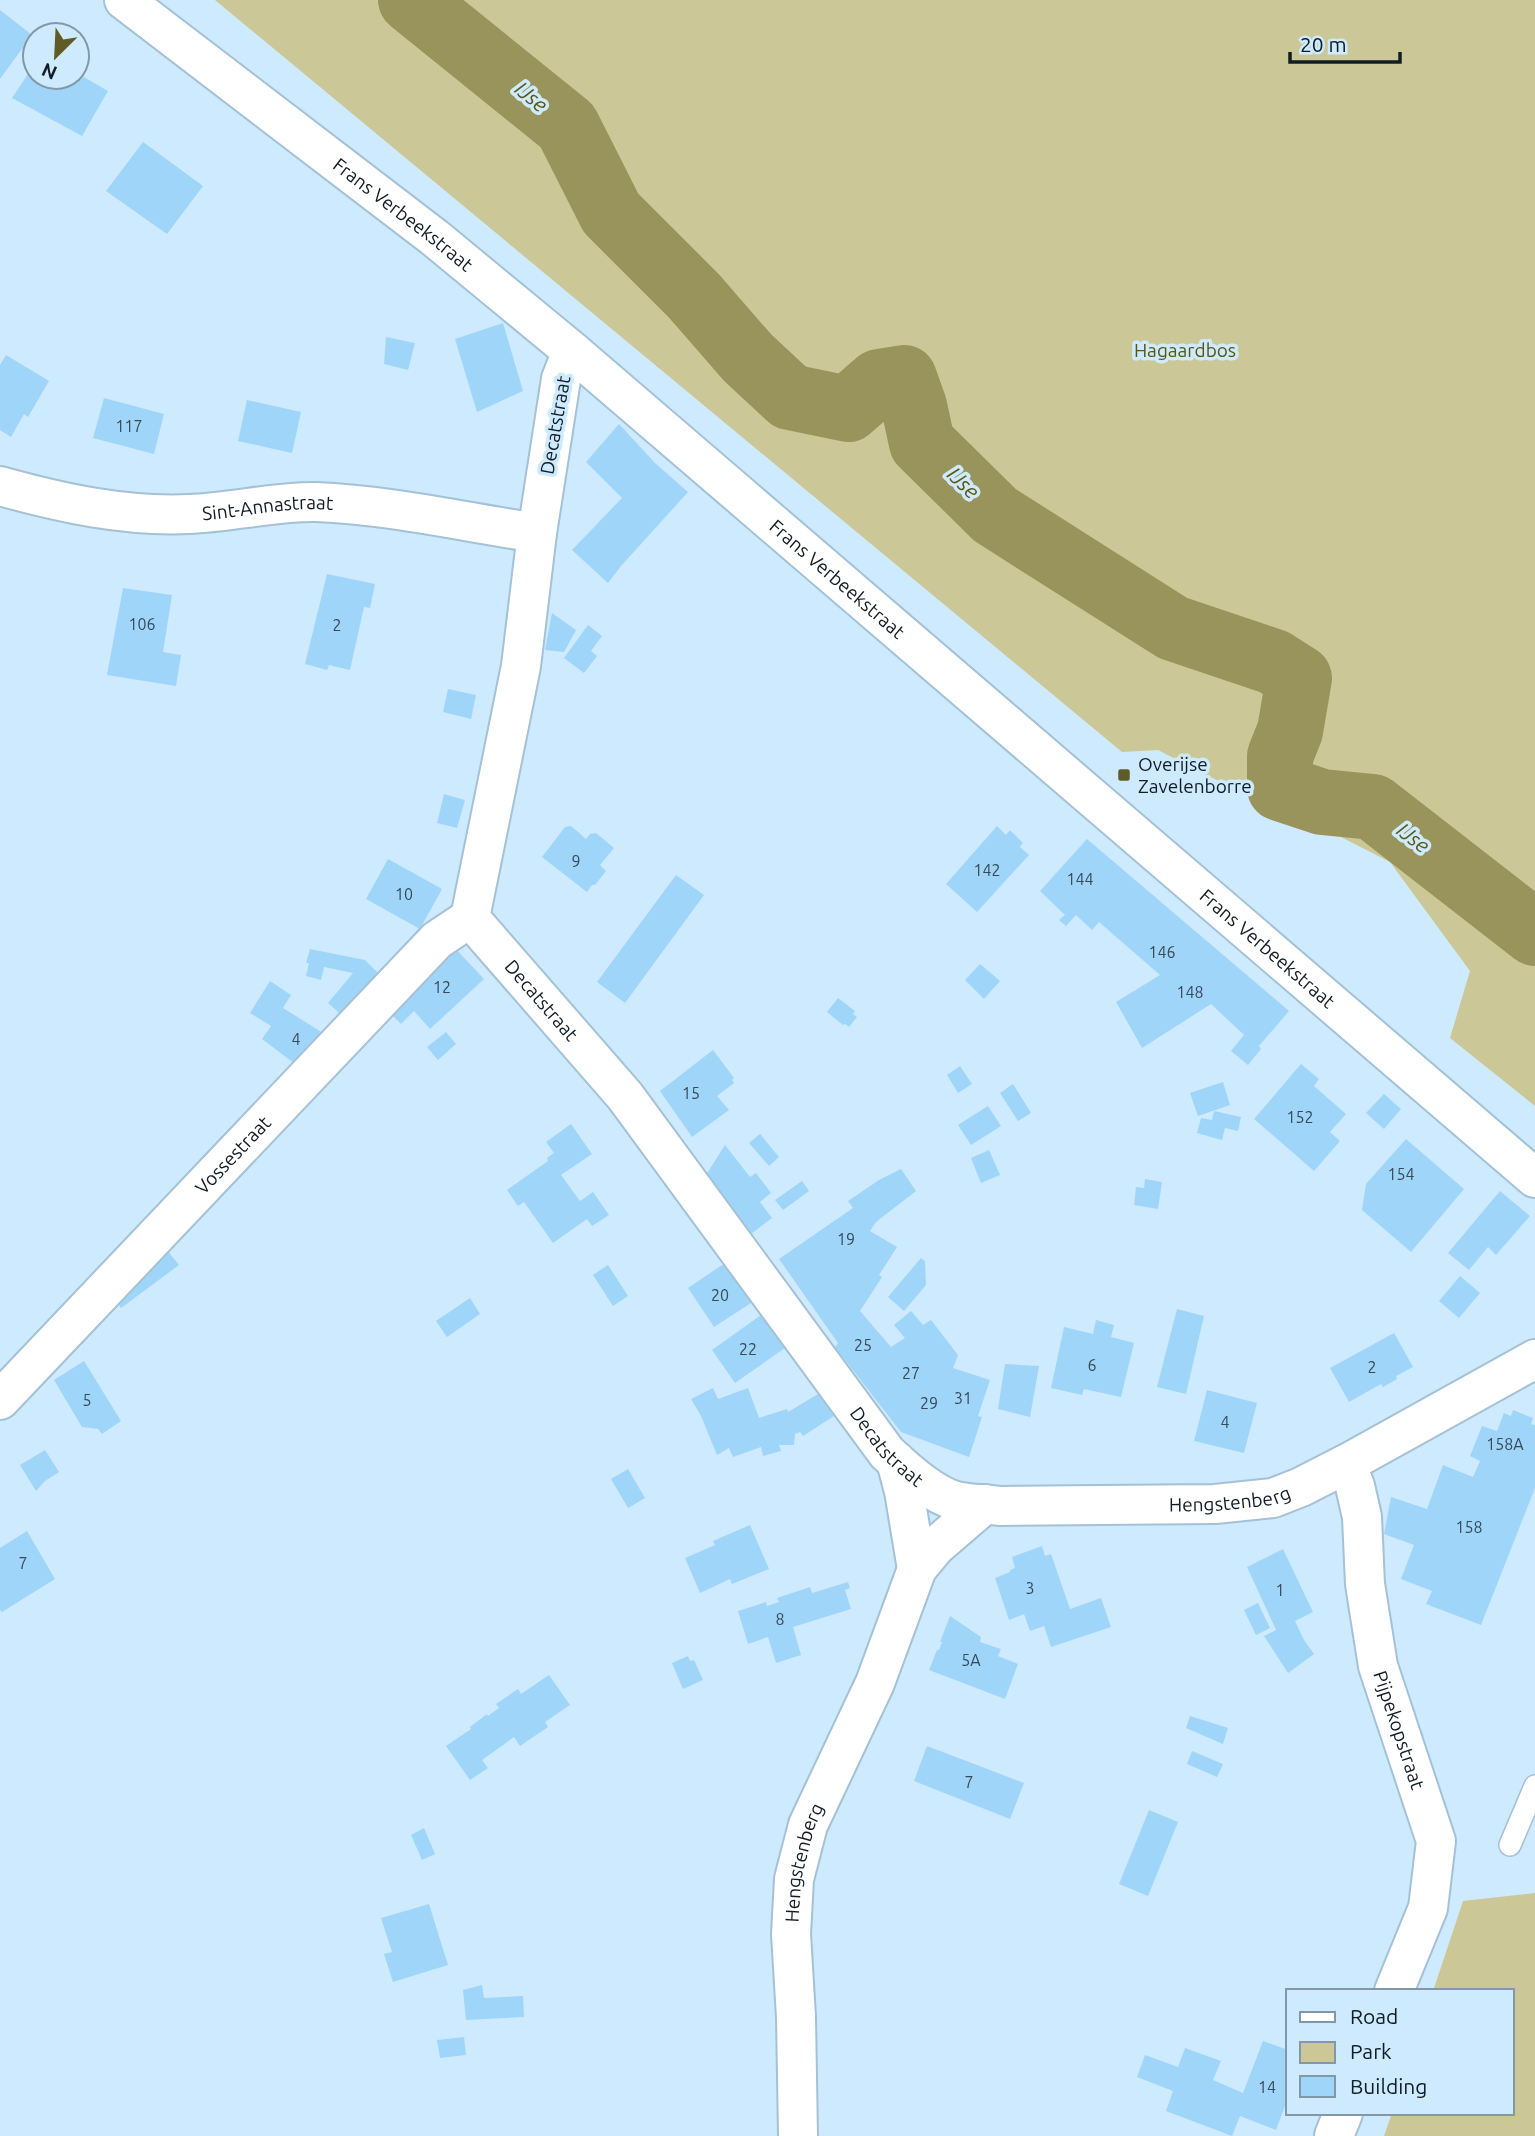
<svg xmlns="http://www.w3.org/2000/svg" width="1535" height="2136" font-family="Ubuntu,sans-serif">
<rect width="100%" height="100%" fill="#cdeafe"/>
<g fill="#ccc796">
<path d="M215 0H1535V1106L1450 1038 1470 971 1390 862 1288 810 1226 785 1158 750 1122 752Z"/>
<path d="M1535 1893V2136H1384L1392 2113H1512V1991H1433L1463 1901Z"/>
</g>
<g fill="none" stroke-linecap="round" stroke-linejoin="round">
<path stroke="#99935c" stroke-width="66" d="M411 0 567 126 611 213 694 296 748 358 790 397 848 409 879 382 904 378 914 406 922 443 995 515 1173 628 1274 662 1299 678 1290 731 1280 756V788L1322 802 1373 807 1535 933"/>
</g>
<g fill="#a0d5fa">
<path d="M0 10 32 35 0 79Z"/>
<path d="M30 71 35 73V77H43L53 82 57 77H77V73L108 91 82 136 12 98Z"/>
<path d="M143 142 203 186 167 234 106 191Z"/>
<path d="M503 323 523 391 477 412 455 339Z"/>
<path d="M386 337 415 343 408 370 384 364Z"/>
<path d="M6 355 49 381 28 417 24 414 11 437 0 430V365Z"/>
<path d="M104 398 164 414 154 454 93 438Z"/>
<path d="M247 400 301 412 292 453 238 441Z"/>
<path d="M619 424 655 463 688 492 621 566 608 583 572 550 622 498 586 462Z"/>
<path d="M327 574 375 584 370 608 364 607 350 670 329 665 327 670 305 664Z"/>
<path d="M123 588 172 595 163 652 181 655 176 686 107 675Z"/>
<path d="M552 613 576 630 564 652 545 650Z"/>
<path d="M588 625 602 636 591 651 597 656 584 673 564 658Z"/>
<path d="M448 689 476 695 471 719 443 712Z"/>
<path d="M444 794 465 800 457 828 437 823Z"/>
<path d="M571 826 586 839 590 834 596 833 614 848 600 865 606 871 595 885H592L587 892 542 857 565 827Z"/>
<path d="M997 826 1006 835 1010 830 1023 843 1020 847 1029 855 977 912 946 884Z"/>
<path d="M1087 839 1289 1011 1259 1046 1261 1049 1248 1065 1231 1051 1244 1035 1211 1004 1142 1048 1116 1002 1160 975 1099 922 1092 930 1076 915 1066 926 1059 920 1065 915 1040 891Z"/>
<path d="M388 859 442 889 420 929 366 899Z"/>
<path d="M676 875 704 895 625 1003 597 982Z"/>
<path d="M452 945 484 979 430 1029 414 1011 401 1024 388 1011Z"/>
<path d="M310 949 365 960 381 976 348 1021 328 1003 353 973 324 967 321 980 306 976 309 963H306Z"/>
<path d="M980 964 1000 981 984 999 965 980Z"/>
<path d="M270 981 291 995 283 1008 331 1038 303 1070 262 1039 271 1026 250 1013Z"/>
<path d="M838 998 855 1011 853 1014 857 1017 849 1027 845 1024 843 1025 827 1012Z"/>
<path d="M446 1032 456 1044 438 1060 427 1047Z"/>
<path d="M713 1050 734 1078 732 1080 734 1083 717 1096 729 1110 692 1137 660 1091Z"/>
<path d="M1301 1064 1319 1079 1314 1086 1346 1114 1330 1132 1340 1141 1314 1171 1254 1119Z"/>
<path d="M960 1066 972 1084 958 1093 947 1075Z"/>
<path d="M1223 1082 1230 1105 1198 1116 1190 1093Z"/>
<path d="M1013 1084 1031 1113 1018 1121 1000 1093Z"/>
<path d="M1384 1094 1401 1109 1384 1129 1366 1113Z"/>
<path d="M988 1106 1001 1126 971 1145 958 1125Z"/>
<path d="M1214 1111 1241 1117 1238 1131 1225 1128 1222 1140 1197 1133 1201 1118 1212 1120Z"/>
<path d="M571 1124 592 1154 561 1175 580 1201 593 1192 609 1215 592 1226 587 1219 553 1243 524 1202 518 1206 507 1190 548 1161 547 1158 554 1153 546 1142Z"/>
<path d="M760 1134 779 1157 769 1166 749 1143Z"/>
<path d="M1406 1139 1464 1189 1411 1252 1362 1210 1366 1184Z"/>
<path d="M725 1145 750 1177 756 1173 771 1193 760 1202 772 1218 751 1234 706 1175Z"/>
<path d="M989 1150 1000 1175 981 1183 971 1158Z"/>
<path d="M901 1169 916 1191 876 1222 870 1231 897 1247 879 1275 882 1277 860 1311 891 1347 905 1338 894 1325 911 1311 923 1325 931 1320 958 1355 953 1368 990 1380 978 1416 982 1417 969 1457 901 1432 835 1347 838 1343 779 1259 853 1208 848 1201 879 1180Z"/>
<path d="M1145 1179 1162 1182 1158 1209 1134 1205 1136 1187 1144 1188Z"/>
<path d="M802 1181 809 1191 783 1210 775 1200Z"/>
<path d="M1500 1191 1530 1216 1496 1255 1488 1247 1469 1270 1448 1253Z"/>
<path d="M162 1244 179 1265 121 1308 111 1293Z"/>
<path d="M921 1258 925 1261 926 1285 904 1311 888 1297Z"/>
<path d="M725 1263 751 1303 714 1327 688 1288Z"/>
<path d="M608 1265 628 1296 613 1306 593 1275Z"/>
<path d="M1460 1276 1480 1293 1459 1318 1439 1301Z"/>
<path d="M470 1298 480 1314 447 1337 436 1321Z"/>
<path d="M1177 1309 1204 1316 1186 1394 1157 1387Z"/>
<path d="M761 1315 785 1348 735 1383 712 1350Z"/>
<path d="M1096 1320 1114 1325 1111 1337 1134 1343 1121 1397 1084 1389 1082 1395 1051 1388 1064 1327 1093 1334Z"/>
<path d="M1394 1333 1413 1367 1396 1376 1397 1379 1383 1387 1381 1384 1349 1402 1330 1368Z"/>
<path d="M84 1361 121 1421 102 1434 98 1429 82 1427 54 1380Z"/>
<path d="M1005 1364 1039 1366 1030 1417 998 1409Z"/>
<path d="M713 1388 718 1399 748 1388 759 1418 787 1409 788 1412 818 1394 834 1416 803 1436 800 1432 795 1434 794 1445H779L781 1451 763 1456 761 1447 733 1457 729 1448 717 1455 701 1416 691 1399Z"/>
<path d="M1207 1390 1257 1403 1244 1453 1194 1441Z"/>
<path d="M1513 1410 1533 1418 1531 1424 1535 1425V1488L1481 1625 1426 1604 1432 1591 1401 1579 1414 1545 1384 1534 1391 1497 1427 1509 1443 1465 1473 1477 1480 1461 1470 1456 1482 1426 1497 1431 1504 1413 1511 1416Z"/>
<path d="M45 1450 59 1472 45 1481 36 1491 20 1465Z"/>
<path d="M628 1469 645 1498 628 1508 611 1479Z"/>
<path d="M750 1525 769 1569 732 1584 730 1579 700 1593 685 1558 715 1545 713 1541Z"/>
<path d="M27 1531 55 1579 2 1612 0 1610V1548Z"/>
<path d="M1042 1546 1045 1556 1051 1554 1070 1609 1101 1598 1111 1627 1051 1647 1044 1626 1030 1631 1024 1614 1009 1620 995 1578 1010 1572V1570L1015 1568 1012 1557Z"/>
<path d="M1283 1549 1313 1612 1295 1621 1304 1640 1314 1654 1288 1673 1264 1636 1276 1630 1247 1567Z"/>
<path d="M848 1582 850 1588 845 1590 851 1609 793 1627 801 1655 776 1663 768 1637 748 1644 738 1611 766 1602 767 1606 779 1602 777 1598 810 1587 812 1593Z"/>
<path d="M1258 1603 1270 1628 1256 1635 1244 1610Z"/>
<path d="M950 1616 981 1637 980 1642 1001 1649 998 1656 1018 1664 1005 1699 929 1670 937 1650H939L942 1642H940Z"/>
<path d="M688 1656 690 1661 694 1660 703 1680 683 1689 672 1663Z"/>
<path d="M549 1675 570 1705 545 1722 548 1727 520 1746 514 1737 482 1760 488 1768 470 1780 446 1746 471 1729 470 1727 487 1714 488 1716 499 1708 496 1704 518 1689 521 1694Z"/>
<path d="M1190 1716 1228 1728 1223 1744 1186 1728Z"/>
<path d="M927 1746 1024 1783 1010 1819 914 1781Z"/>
<path d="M1192 1751 1223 1764 1217 1777 1187 1764Z"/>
<path d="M1149 1810 1178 1822 1148 1896 1119 1884Z"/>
<path d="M424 1828 435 1854 422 1860 411 1835Z"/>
<path d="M429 1904 448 1965 393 1982 384 1954 392 1952 381 1918Z"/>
<path d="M482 1985 484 1998 523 1996 524 2017 466 2020 463 1990Z"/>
<path d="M464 2037 466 2055 440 2058 437 2040Z"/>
<path d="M1263 2041 1288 2050V2098L1276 2130 1240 2116 1232 2136 1166 2111 1173 2091 1137 2077 1145 2055 1178 2067 1185 2048 1221 2061 1213 2080 1243 2093Z"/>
</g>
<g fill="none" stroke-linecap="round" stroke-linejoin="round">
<g stroke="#a5c1d5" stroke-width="24">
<path id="service" d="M1510 1845 1535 1786"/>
</g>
<g stroke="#a5c1d5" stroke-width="42">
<g id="minor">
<path id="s1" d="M572 351 561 379 537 533 521 666 470 918 625 1096 887 1453C906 1470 931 1494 956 1501 970 1504 986 1504 1000 1506L1215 1504 1273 1498 1301 1487 1346 1464 1535 1359"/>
<path id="s2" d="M0 486C61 503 125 517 189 514 230 513 275 501 316 502 390 505 464 522 537 533"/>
<path id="s3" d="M0 1400 437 940 470 918"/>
<path d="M896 1461 904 1491 917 1569"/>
<path id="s4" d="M1346 1464 1355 1486 1362 1517 1365 1584 1378 1666 1436 1841 1428 1908 1394 1991"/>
<path id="s5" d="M798 2136 796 2017 791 1934 794 1879 808 1825 875 1683 917 1569 936 1546 985 1504"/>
<path d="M1334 2136 1343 2113"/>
</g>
</g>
<g stroke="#a5c1d5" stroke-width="42">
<g id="secondary">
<path id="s6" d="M124 0 435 238 572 351 1535 1178"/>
</g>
</g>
<use href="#service" stroke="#fff" stroke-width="21"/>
<use href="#minor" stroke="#fff" stroke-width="38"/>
<use href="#secondary" stroke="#fff" stroke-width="38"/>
</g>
<rect fill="#605a27" stroke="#cdeafe" stroke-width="2.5" x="1117" y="768" width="14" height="14" rx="3.5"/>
<g text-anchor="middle" stroke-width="7" stroke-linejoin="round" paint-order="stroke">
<g font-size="16" fill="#364a5a">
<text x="129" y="432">117</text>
<text x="142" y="630">106</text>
<text x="337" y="631">2</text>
<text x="576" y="867">9</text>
<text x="987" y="876">142</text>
<text x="1080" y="885">144</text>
<text x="404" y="900">10</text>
<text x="1162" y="958">146</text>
<text x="442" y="993">12</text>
<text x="1190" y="998">148</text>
<text x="296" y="1045">4</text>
<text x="691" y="1099">15</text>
<text x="1300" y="1123">152</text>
<text x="1401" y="1180">154</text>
<text x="846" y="1245">19</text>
<text x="720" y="1301">20</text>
<text x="863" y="1351">25</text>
<text x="748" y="1355">22</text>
<text x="1092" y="1371">6</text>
<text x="1372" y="1373">2</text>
<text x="911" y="1379">27</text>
<text x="963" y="1404">31</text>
<text x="87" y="1406">5</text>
<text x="929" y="1409">29</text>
<text x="1225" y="1428">4</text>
<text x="1505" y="1450">158A</text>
<text x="1469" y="1533">158</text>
<text x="23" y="1569">7</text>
<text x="1030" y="1594">3</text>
<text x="1280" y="1596">1</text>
<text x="780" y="1625">8</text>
<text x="971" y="1666">5A</text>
<text x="969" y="1788">7</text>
<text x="1267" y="2093">14</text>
</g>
<g font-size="19" fill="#121c24" stroke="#cdeafe">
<text dy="7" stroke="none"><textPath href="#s6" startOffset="352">Frans Verbeekstraat</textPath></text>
<text transform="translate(555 425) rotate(-80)" y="7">Decatstraat</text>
<text dy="7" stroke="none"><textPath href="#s2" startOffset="271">Sint-Annastraat</textPath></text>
<text dy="7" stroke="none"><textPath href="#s6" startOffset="919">Frans Verbeekstraat</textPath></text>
<text dy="7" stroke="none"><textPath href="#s6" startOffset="1486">Frans Verbeekstraat</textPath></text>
<text dy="7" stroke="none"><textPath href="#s1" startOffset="686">Decatstraat</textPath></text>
<text dy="7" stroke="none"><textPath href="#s3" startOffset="338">Vossestraat</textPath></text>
<text dy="7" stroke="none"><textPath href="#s1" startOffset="1251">Decatstraat</textPath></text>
<text dy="7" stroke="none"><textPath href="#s1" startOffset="1615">Hengstenberg</textPath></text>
<text dy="7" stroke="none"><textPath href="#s4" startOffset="273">Pijpekopstraat</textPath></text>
<text dy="7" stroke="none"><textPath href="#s5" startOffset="275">Hengstenberg</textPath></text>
</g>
<g font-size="19" fill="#5b5411" stroke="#cdeafe">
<text x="1185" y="357">Hagaardbos</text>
</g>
<g font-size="19" fill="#121c24" stroke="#cdeafe" text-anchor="start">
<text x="1138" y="771">Overijse<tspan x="1138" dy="22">Zavelenborre</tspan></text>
</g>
<g font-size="21" font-style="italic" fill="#5d5613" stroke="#cdeafe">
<text transform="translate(531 97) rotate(39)" y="7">IJse</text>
<text transform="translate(963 483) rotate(44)" y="7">IJse</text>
<text transform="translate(1413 838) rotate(38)" y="7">IJse</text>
</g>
</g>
<rect x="1286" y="1989" width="228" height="126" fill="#cdeafe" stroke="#8298a7" stroke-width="2"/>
<rect x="1300" y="2012" width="35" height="10" fill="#ffffff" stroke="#8298a7" stroke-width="2"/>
<text x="1350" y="2024" font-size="21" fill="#121c24">Road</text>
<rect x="1300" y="2042" width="35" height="21" fill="#ccc796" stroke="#8298a7" stroke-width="2"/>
<text x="1350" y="2059" font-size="21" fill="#121c24">Park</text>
<rect x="1300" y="2076" width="35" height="21" fill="#a0d5fa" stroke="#8298a7" stroke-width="2"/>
<text x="1350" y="2094" font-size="21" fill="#121c24">Building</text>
<g transform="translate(56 56) rotate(204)"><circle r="33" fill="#cdeafe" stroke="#8298a7" stroke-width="2"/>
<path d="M0-5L12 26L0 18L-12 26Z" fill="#605a27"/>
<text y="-10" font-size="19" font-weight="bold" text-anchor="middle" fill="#121c24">N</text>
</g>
<path d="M1290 52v10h110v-10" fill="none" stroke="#121c24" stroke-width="3.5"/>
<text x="1300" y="52" font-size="21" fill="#121c24" stroke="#cdeafe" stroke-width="5" paint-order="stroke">20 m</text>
</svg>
